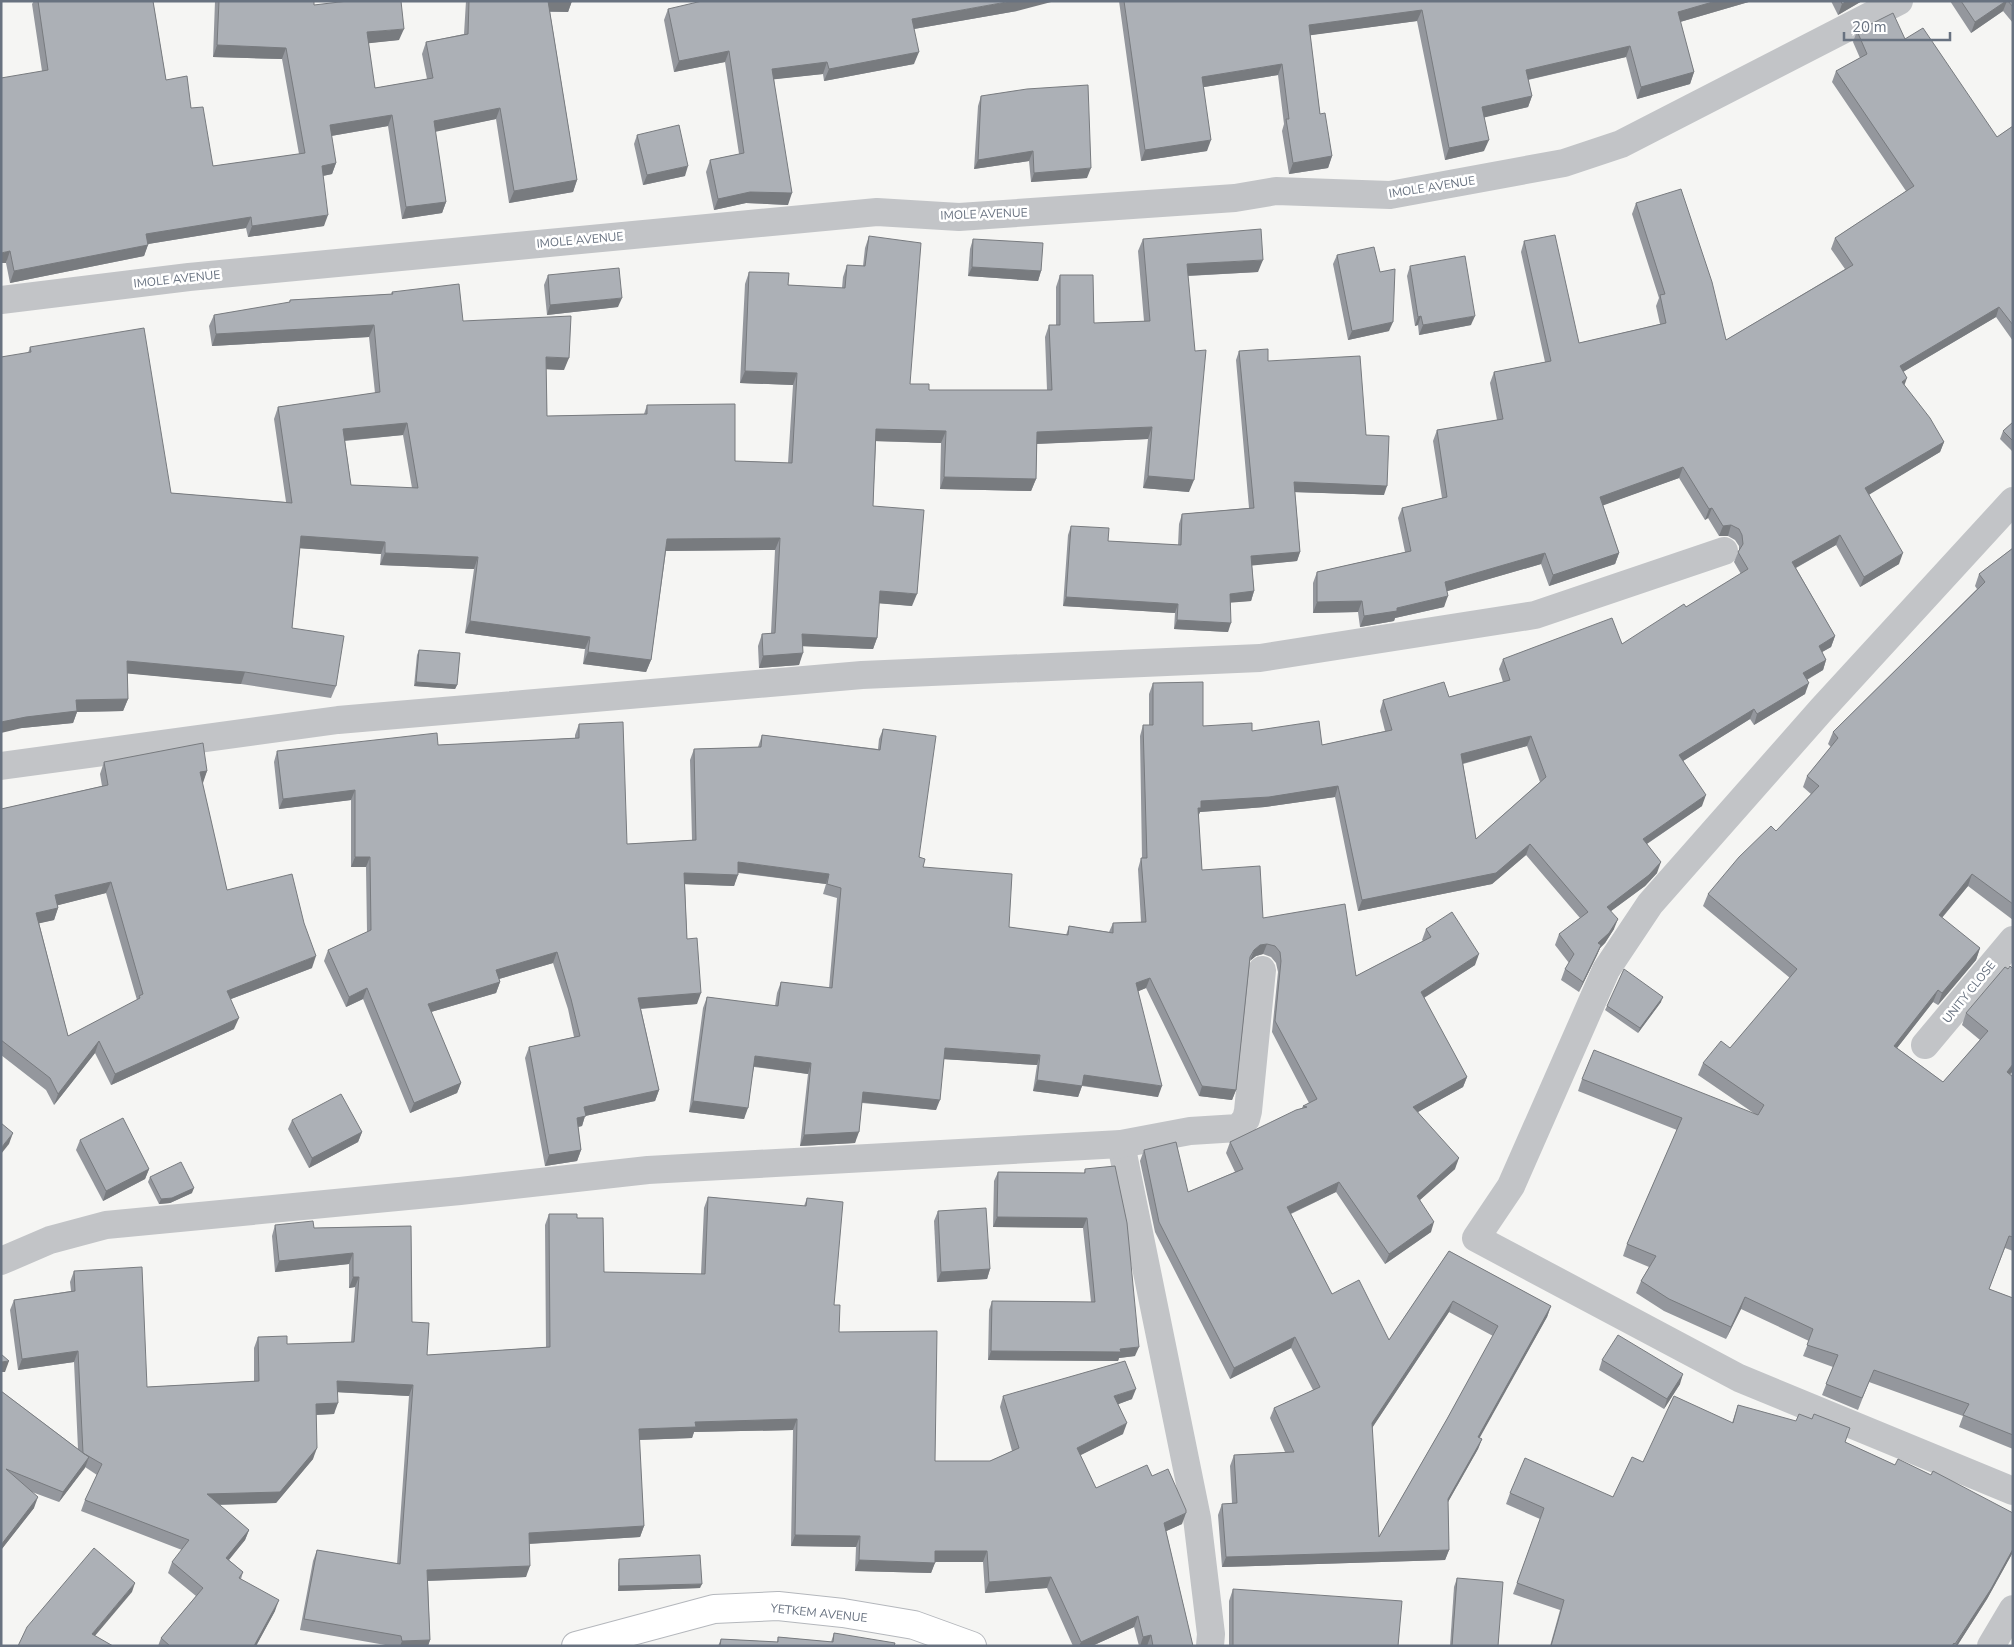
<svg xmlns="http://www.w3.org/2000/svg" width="2014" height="1647" font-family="'Nunito Sans',sans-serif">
<rect width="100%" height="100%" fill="#f5f5f3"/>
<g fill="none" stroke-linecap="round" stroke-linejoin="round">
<g stroke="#b4b7bc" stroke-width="30">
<path id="secondary" d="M576 1646 714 1609 778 1606 843 1613 914 1625 972 1646"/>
</g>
<g stroke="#c2c4c7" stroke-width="28">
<path d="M1 300 189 277 877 212 959 217 1235 198 1276 191 1390 195 1564 163 1621 144 1899 1"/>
<path d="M2013 501 1822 709 1650 904 1606 970 1511 1186 1476 1238 1739 1378 2013 1491"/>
<path d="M1 766 338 720 862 675 1260 658 1535 615 1724 551"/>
<path d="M1925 1045 2013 940"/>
<path d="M1121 1144 1197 1518 1211 1634 1210 1646"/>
<path d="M1 1261 50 1240 106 1225 460 1191 648 1170 1121 1144 1190 1131 1238 1128 1246 1119 1248 1111 1262 970"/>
<path d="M1991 1646 2013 1609"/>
</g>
<use href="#secondary" stroke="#fff" stroke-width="28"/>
</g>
<g fill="#94979d" fill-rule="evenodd">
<path d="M34 1H153L166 80 191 108 213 166 299 154 282 59 213 57 215 1H314V5L399 40 368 43 375 88 427 79 422 54 426 42 464 34 466 1H572L568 12H550L577 180 573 192 509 203 496 119 435 131 446 202 442 213 402 219 388 126 331 136 336 163 332 174 323 176 324 226 248 237 246 228 148 244 144 256 10 283 6 263 42 71 32 4Z"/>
<path d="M1119 1H1752L1680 22 1694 72 1690 84 1637 99 1626 57 1528 80 1532 96 1528 107 1484 117V151L1445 160 1417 21 1310 35 1320 114 1332 156 1328 168 1289 174 1282 131 1284 124 1278 75 1204 87 1207 151 1141 161Z"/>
<path d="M1831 1H1862L1838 15Z"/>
<path d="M1950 1H2013V23L2003 11 1971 33Z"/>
<path d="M668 9 1017 11 914 29V64L824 81 823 74 774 79 788 205 746 203 714 210 706 172 710 160 739 154 725 62 674 72 664 20Z"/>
<path d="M1857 31 1905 39 1997 137 2013 126V341L1996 317 1903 372 1904 385 1944 442 1940 452 1869 494 1899 564 1860 587 1836 545 1796 568 1835 636 1831 647 1822 652 1826 660 1823 670 1807 680 1805 694 1754 725 1750 719 1683 761 1702 806 1647 844 1657 873 1645 886 1611 911 1614 929 1605 943 1600 948 1597 955 1579 992 1561 980 1565 969 1569 963 1555 945 1559 934 1580 918 1526 855 1492 884 1358 911 1335 797 1265 807 1200 812 1198 816 1202 870 1263 918 1356 976 1423 941 1422 940 1426 929 1475 965 1424 998 1467 1077 1463 1087 1418 1112 1455 1169 1420 1200 1431 1232 1385 1264 1336 1192 1291 1214 1332 1294 1389 1340 1449 1251 1551 1306 1547 1317 1479 1438 1482 1439 1478 1449 1448 1502 1449 1550 1445 1560 1222 1567 1218 1515 1222 1504 1232 1503 1230 1466 1234 1455 1285 1452 1270 1418 1274 1408 1313 1390 1291 1348 1230 1379 1155 1232 1140 1161 1144 1150 1188 1192 1235 1172 1226 1153 1230 1142 1302 1108 1303 1106 1309 1103 1272 1032 1278 972 1276 963 1271 957 1263 954 1256 956 1250 960 1236 1090 1232 1100 1199 1096 1146 988 1138 991 1158 1097 1082 1086 1078 1097 1033 1091 1037 1065 944 1059 936 1110 862 1103 855 1143 800 1146 808 1074 754 1067 744 1119 689 1112 703 1008 707 997 775 1006 777 993 781 982 829 988 837 898 823 894 826 884 738 873 734 886 685 884 687 939 697 1004 641 1009 659 1090 655 1101 585 1116 582 1126 578 1127 581 1150 577 1161 545 1166 525 1058 529 1047 574 1037 568 1009 553 963 499 979 500 982 496 993 431 1012 461 1083 457 1093 410 1113 363 999 346 1007 324 961 328 950 367 932 366 867H351V800L279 809 274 762 277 751 438 745 575 738V735L579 724 627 844 692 840 690 760 694 749 758 747 762 735 878 749 879 739 883 729 919 857 923 867 1009 927 1066 935 1069 926 1109 932 1113 923 1141 922 1138 869 1141 858H1142L1140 736 1143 725H1149V694L1153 683 1203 726 1252 731 1322 745 1385 731 1380 711 1383 700 1449 697 1503 682 1499 669 1503 659 1622 644 1686 607 1741 574 1734 562 1739 550V546L1735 540 1728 536H1719L1708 518 1705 520 1679 478 1603 505 1619 553 1615 564 1549 586 1541 564 1447 591 1444 607 1395 618 1394 621 1360 627 1358 612 1313 613V583L1317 572 1405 552 1398 518 1402 508 1442 498 1433 441 1437 430 1497 420 1490 383 1494 372 1545 362 1521 252 1524 241 1579 343 1660 324 1656 306 1659 298 1632 214 1636 203 1726 340 1845 269 1831 249 1835 238 1906 191 1832 82 1836 71 1860 58 1853 42ZM1527 746 1540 782 1476 839 1463 764ZM1449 1312 1493 1336 1447 1419 1379 1537 1372 1428Z"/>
<path d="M981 96 1087 178 1031 182 1029 161 974 169 978 106Z"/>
<path d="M637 135 685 176 643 185 634 144Z"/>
<path d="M869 236 910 384 929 390H1047L1045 337 1049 325H1056V287L1060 275 1094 323 1144 321 1138 251 1143 239 1258 272 1188 276 1189 492 1143 488 1148 439 1037 444 1036 479 1031 491 940 489 941 443 876 441 873 506 912 606 879 603 877 638 873 649 803 646 799 665 759 668 758 646 762 634 771 633 775 550 666 551 651 660 646 672 583 664 585 649 465 633 474 569 380 565 381 554 300 548 292 628 336 686 331 698 241 684 127 673 128 699 123 711 77 712 73 723 22 728 28 353 30 347 171 493 286 502 274 419 278 407 375 393 369 337 212 346 209 326 214 315 289 303 290 300 391 294 392 292 463 321 564 370 546 369 547 416 644 414 647 405 735 461 788 463 793 385 740 383 745 284 749 272 788 285 842 288 843 277 847 265 863 266 865 248ZM403 435 412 488 351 485 345 441Z"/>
<path d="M973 239 1041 271 1038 281 968 276 970 249Z"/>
<path d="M1337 255 1380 272 1389 331 1348 340 1333 264Z"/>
<path d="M1410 266 1471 325 1419 335 1418 325 1415 326 1407 276Z"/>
<path d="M548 275 618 307 547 315 544 285Z"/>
<path d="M1239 351 1268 361 1366 435 1384 495 1295 492 1300 552 1297 561 1252 565 1254 591 1251 601 1231 602 1228 632 1174 629 1175 613 1063 606 1068 535 1071 526 1108 541 1178 545 1179 524 1182 514 1249 508 1236 360Z"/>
<path d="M2013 422V452L2000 439 2003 431Z"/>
<path d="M2013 548V920L1968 886 1942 918 1980 948 1976 960 1938 1005 1933 1002 1897 1048 1943 1082 1980 1040 1962 1025 1966 1013 2008 969H2013V1071L2010 1074 2013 1077V1251L2005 1248 1989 1289 2013 1298V1449L1959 1427 1963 1416 1869 1382 1858 1410 1822 1395 1833 1367 1803 1356 1809 1341 1741 1309 1726 1339 1664 1311 1636 1293 1641 1281 1649 1267 1623 1256 1627 1244 1677 1130 1578 1091 1582 1079 1755 1114 1698 1075 1703 1063 1730 1048 1790 978 1703 906 1708 894 1776 831 1811 794 1803 787 1807 776 1831 747 1828 744 1833 732 1977 589 1975 586 1979 574Z"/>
<path d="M419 650 457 685 455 689 414 686 417 655Z"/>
<path d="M104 762 207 771 202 783 227 890 312 968 231 999 234 1029 111 1085 95 1053 54 1105 46 1090 1 1055V809L102 786 100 774ZM106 893 137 1000 68 1036 39 923 54 920 58 908V905Z"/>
<path d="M1661 1002 1638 1033 1605 1010 1607 1006Z"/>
<path d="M292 1120 362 1132 358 1142 309 1168 288 1129Z"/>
<path d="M80 1140 149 1169 145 1179 103 1201 76 1150Z"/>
<path d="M1085 1169 1135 1356 1119 1358 1118 1361 988 1360 989 1310 992 1301 1091 1302 1083 1228 993 1227 994 1181 998 1172 1084 1173Z"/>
<path d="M150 1177 192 1193 170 1203 159 1204 148 1182Z"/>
<path d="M708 1197 804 1206 807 1198 834 1305 839 1332 935 1461H990L1012 1451 1000 1407 1003 1396 1132 1399 1118 1404 1123 1434 1080 1455 1096 1488 1152 1476 1182 1524 1166 1531 1193 1646H1139L1134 1627 1092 1646H1073L1047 1588 985 1593 983 1562H935L931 1573 855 1571 856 1547 791 1546 793 1430 694 1432 692 1438 639 1440 644 1526 640 1537 529 1544 526 1577 428 1581 430 1640 428 1646H391L300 1630 313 1561 317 1550 397 1564 409 1396 338 1392 334 1414 316 1415 313 1459 276 1503 219 1505 249 1530 245 1540 229 1560 243 1572 241 1579 275 1611 256 1646H158L161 1638 196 1596 168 1573 172 1562 182 1550 81 1511 85 1500 97 1475 85 1467 59 1502 32 1492 34 1508 1 1550V1391L78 1449 74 1362 18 1370 10 1310 14 1300 71 1291 70 1282 74 1271 147 1387 254 1381V1348L258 1337 287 1344 351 1342 355 1287 349 1288V1264L275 1272 272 1236 275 1225 314 1228 411 1226 412 1322 427 1355 546 1347 545 1225 549 1214 577 1218 604 1272 701 1274 704 1208Z"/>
<path d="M938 1211 990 1269 987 1279 937 1282 934 1221Z"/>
<path d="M1602 1360 1680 1384 1664 1409 1599 1370Z"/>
<path d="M1738 1405 1845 1442 1895 1465 2013 1513V1552L1987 1599 1957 1646H1550L1560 1610 1513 1594 1540 1519 1506 1504 1510 1493 1613 1497 1643 1462 1732 1423Z"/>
<path d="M619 1559 700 1588 618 1591V1564Z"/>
<path d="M1457 1578 1498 1646H1450L1454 1587Z"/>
<path d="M1233 1589 1398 1646H1229V1601Z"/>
<path d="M834 1633 894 1646H718L721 1639 777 1642 778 1637 831 1642Z"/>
</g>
<g fill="#787b7f">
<path d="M547 1H572L568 12 544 11Z"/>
<path d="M1012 1H1055L1017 11 908 30 912 19Z"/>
<path d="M1716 1H1752L1673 24 1678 12Z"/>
<path d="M1847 1H1862L1838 15 1842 4Z"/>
<path d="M2006 1H2007L2003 11 1971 33 1975 22Z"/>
<path d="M1422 10 1417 21 1305 36 1309 25Z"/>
<path d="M404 29 399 40 362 44 367 32Z"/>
<path d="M217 45 286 48 282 59 213 57Z"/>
<path d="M1630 46 1626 57 1522 81 1526 70Z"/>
<path d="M729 51 725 62 674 72 679 61Z"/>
<path d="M919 52 914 64 824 81 829 69Z"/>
<path d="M827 62 823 74 768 80 772 69Z"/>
<path d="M1282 64 1278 75 1198 88 1202 77Z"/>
<path d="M1694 72 1690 84 1637 99 1641 87Z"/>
<path d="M1532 96 1528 107 1478 119 1482 107Z"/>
<path d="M500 108 496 119 430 133 434 121Z"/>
<path d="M392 115 388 126 325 137 330 125Z"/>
<path d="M1211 140 1207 151 1141 161 1145 150Z"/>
<path d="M1489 140 1484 151 1445 160 1449 148Z"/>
<path d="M1033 151 1029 161 974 169 978 160Z"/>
<path d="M1332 156 1328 168 1289 174 1293 163Z"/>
<path d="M336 163 332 174 317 177 322 166Z"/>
<path d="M688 166 685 176 643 185 647 175Z"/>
<path d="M1091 168 1087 178 1031 182 1034 173Z"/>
<path d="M577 180 573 192 509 203 514 191Z"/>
<path d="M750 192 792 193 788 205 746 203 714 210 718 199Z"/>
<path d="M446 202 442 213 402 219 406 207Z"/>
<path d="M328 215 324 226 248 237 252 226Z"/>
<path d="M251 217 246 228 142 245 146 234Z"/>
<path d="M148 245 144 256 10 283 14 271Z"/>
<path d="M10 251 6 263H1V253Z"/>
<path d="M1263 260 1258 272 1183 276 1187 264Z"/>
<path d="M972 267 1041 271 1038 281 968 276Z"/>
<path d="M622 298 618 307 547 315 550 305Z"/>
<path d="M1999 307 1996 317 1896 376 1900 366Z"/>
<path d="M1421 316 1418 325 1415 326 1418 317Z"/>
<path d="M1475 316 1471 325 1419 335 1423 325Z"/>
<path d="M1393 322 1389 331 1348 340 1352 331Z"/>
<path d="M374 325 369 337 212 346 216 334Z"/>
<path d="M546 357 569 358 564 370 541 369Z"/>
<path d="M745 371 797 373 793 385 740 383Z"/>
<path d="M1907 378 1903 389 1902 382Z"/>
<path d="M407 423 403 435 339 441 343 429Z"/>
<path d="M1152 427 1148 439 1033 444 1037 432Z"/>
<path d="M876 429 946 431 941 443 872 441Z"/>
<path d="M1944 442 1940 452 1862 499 1865 488Z"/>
<path d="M1683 467 1679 478 1596 508 1600 497Z"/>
<path d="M1148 476 1194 480 1189 492 1143 488Z"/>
<path d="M944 477 1036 479 1031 491 940 489Z"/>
<path d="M1294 482 1387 486 1384 495 1291 492Z"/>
<path d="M1712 508 1708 518 1705 520 1709 509Z"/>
<path d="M1731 525 1728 536H1719L1723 526Z"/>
<path d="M1840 535 1836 545 1788 572 1792 562Z"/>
<path d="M301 536 385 542 381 554 296 548Z"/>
<path d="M780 538 775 550 663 551 667 539Z"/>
<path d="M1300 552 1297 561 1248 566 1251 556Z"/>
<path d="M385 553 478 557 474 569 380 565Z"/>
<path d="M1545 553 1541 564 1441 593 1445 582Z"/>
<path d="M1619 553 1615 564 1549 586 1553 575Z"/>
<path d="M1903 553 1899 564 1860 587 1864 577Z"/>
<path d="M880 591 917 594 912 606 875 603Z"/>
<path d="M1254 591 1251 601 1227 603 1230 594Z"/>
<path d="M1448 596 1444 607 1395 618 1394 621 1360 627 1364 616Z"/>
<path d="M1066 597 1178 604 1175 613 1063 606Z"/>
<path d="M1362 601 1358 612 1313 613 1317 602Z"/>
<path d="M1177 620 1231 623 1228 632 1174 629Z"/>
<path d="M470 621 590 637 585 649 465 633Z"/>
<path d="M802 634 877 638 873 649 798 646Z"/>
<path d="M1835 636 1831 647 1815 656 1819 646Z"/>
<path d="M588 652 651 660 646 672 583 664Z"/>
<path d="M803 653 799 665 759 668 763 656Z"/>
<path d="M1826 660 1823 670 1799 684 1803 673Z"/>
<path d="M127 661 245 672 241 684 122 673Z"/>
<path d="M416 682 457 685 455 689 414 686Z"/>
<path d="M1809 683 1805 694 1754 725 1757 714Z"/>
<path d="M128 699 123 711 77 712 73 723 22 728 1 733V722L76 700Z"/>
<path d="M1754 709 1750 719 1675 766 1679 755Z"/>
<path d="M1531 736 1527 746 1457 765 1461 754Z"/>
<path d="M207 771 203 783 196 784 200 772Z"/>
<path d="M1338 786 1335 797 1265 807 1200 812 1197 819H1194L1201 801Z"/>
<path d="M355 790 351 800 279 809 283 799Z"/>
<path d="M1706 795 1702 806 1639 849 1643 839Z"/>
<path d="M1530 844 1526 855 1492 884 1358 911 1362 900Z"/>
<path d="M355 857H370L366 867H351Z"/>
<path d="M738 862 829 874 826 884 735 872Z"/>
<path d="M1661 862 1657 873 1645 886 1603 917 1607 907Z"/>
<path d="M684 873 738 875 734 886 681 884Z"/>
<path d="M1972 874 1968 886 1934 927 1939 915Z"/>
<path d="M111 882 106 893 51 907 55 895Z"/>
<path d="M58 908 54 920 32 925 36 913Z"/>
<path d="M1618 919 1614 929 1605 943 1600 948 1597 955 1579 992 1598 943Z"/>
<path d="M1267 944 1263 954 1256 956 1250 961 1254 950 1260 945Z"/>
<path d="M1980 948 1976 960 1938 1005 1942 993Z"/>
<path d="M557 952 553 963 492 981 496 970Z"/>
<path d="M1479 954 1475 965 1417 1002 1421 992Z"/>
<path d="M316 956 312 968 223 1002 227 991Z"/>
<path d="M1150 978 1146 988 1132 994 1136 983Z"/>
<path d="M500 982 496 993 424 1014 428 1004Z"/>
<path d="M367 988 363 999 346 1007 349 997Z"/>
<path d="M1938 990 1933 1002 1890 1057 1894 1046Z"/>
<path d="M701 993 697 1004 635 1009 638 998Z"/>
<path d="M1663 997 1661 1002 1638 1033 1640 1028Z"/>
<path d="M239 1018 234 1029 111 1085 115 1074Z"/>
<path d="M99 1041 95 1053 54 1105 58 1094Z"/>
<path d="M945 1048 1040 1055 1037 1065 941 1059Z"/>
<path d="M755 1056 811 1063 808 1074 751 1066Z"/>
<path d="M2013 1064V1071L2002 1083 2007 1072Z"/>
<path d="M1084 1075 1162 1086 1158 1097 1080 1085Z"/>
<path d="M1467 1077 1463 1087 1409 1117 1413 1107Z"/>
<path d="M1037 1080 1082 1086 1078 1097 1033 1091Z"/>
<path d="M461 1083 457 1093 410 1113 414 1103Z"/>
<path d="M1202 1086 1236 1090 1232 1100 1199 1096Z"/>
<path d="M659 1090 655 1101 585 1116 582 1126 573 1128 577 1118 584 1107Z"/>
<path d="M863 1092 940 1100 936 1110 859 1102Z"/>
<path d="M693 1101 748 1108 744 1119 689 1112Z"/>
<path d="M362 1132 358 1142 309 1168 312 1158Z"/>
<path d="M859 1132 855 1143 800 1146 804 1135Z"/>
<path d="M13 1133 9 1144 1 1154V1148Z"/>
<path d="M581 1150 577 1161 545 1166 549 1155Z"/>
<path d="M1459 1158 1455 1169 1413 1206 1417 1196Z"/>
<path d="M149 1169 145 1179 103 1201 106 1191Z"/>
<path d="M1339 1182 1336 1192 1283 1217 1287 1207Z"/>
<path d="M194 1188 192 1193 170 1203 159 1204 161 1199Z"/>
<path d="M997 1217 1087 1218 1083 1228 993 1227Z"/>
<path d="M1434 1222 1431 1232 1385 1264 1389 1254Z"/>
<path d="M353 1253 349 1264 275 1272 279 1261Z"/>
<path d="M990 1269 987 1279 937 1282 941 1272Z"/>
<path d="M353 1277H359L355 1287 349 1288Z"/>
<path d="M1745 1297 1741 1309 1726 1339 1731 1327Z"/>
<path d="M1453 1301 1449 1312 1368 1434 1372 1423Z"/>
<path d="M1551 1306 1547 1317 1474 1448 1478 1437Z"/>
<path d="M1295 1337 1291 1348 1230 1379 1234 1368Z"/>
<path d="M1139 1347 1135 1356 1119 1358 1118 1361 988 1360 991 1351 1120 1349Z"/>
<path d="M78 1351 74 1362 18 1370 22 1359Z"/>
<path d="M9 1361 5 1372H1V1362Z"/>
<path d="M1683 1374 1680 1384 1664 1409 1667 1399Z"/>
<path d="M337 1381 413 1385 409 1396 333 1392Z"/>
<path d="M1136 1389 1132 1399 1111 1407 1114 1396Z"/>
<path d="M338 1403 334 1414 312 1415 316 1404Z"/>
<path d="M797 1419 793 1430 694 1432 692 1438 635 1440 639 1429 695 1422Z"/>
<path d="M1127 1423 1123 1434 1073 1459 1077 1448Z"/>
<path d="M1482 1439 1478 1449 1444 1509 1448 1499Z"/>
<path d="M317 1448 313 1459 276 1503 203 1505 207 1494Z"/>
<path d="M89 1457 85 1468 59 1502 63 1492Z"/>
<path d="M38 1497 34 1508 1 1550V1545Z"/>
<path d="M1186 1513 1182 1524 1160 1534 1164 1523Z"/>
<path d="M644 1526 640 1537 525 1544 529 1533Z"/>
<path d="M249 1530 245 1540 222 1568 226 1558Z"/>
<path d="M795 1535 860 1536 856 1547 791 1546Z"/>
<path d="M2013 1549V1552L1987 1599 1957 1646H1955Z"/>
<path d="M1449 1550 1445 1560 1222 1567 1226 1557Z"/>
<path d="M935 1551H987L983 1562H931Z"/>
<path d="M859 1560 935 1563 931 1573 855 1571Z"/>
<path d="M530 1566 526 1577 423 1581 427 1570Z"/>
<path d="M1051 1577 1047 1588 985 1593 989 1582Z"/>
<path d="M135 1583 132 1592 89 1643 92 1634Z"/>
<path d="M702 1584 700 1588 618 1591 619 1586Z"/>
<path d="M279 1600 275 1611 256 1646H254Z"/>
<path d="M1138 1616 1134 1627 1092 1646H1079L1081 1642Z"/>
<path d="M1151 1635 1147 1646H1140L1143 1637Z"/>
<path d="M430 1640 428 1646H400L402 1641Z"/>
</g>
<g fill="#acb0b6" stroke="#787b7f" fill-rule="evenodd">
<path d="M38 1H153L166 80 187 76 191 108 203 107 213 166 305 153 286 48 217 45 219 1H314V5L348 1H401L404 29 367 32 375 88 433 78 426 42 468 34 469 1H548L577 180 514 191 500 108 434 121 446 202 406 207 392 115 330 125 336 163 322 166 328 215 252 226 251 217 146 234 148 245 14 271 10 251 1 253V78L48 70Z"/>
<path d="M702 1H1012L912 19 919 52 829 69 827 62 772 69 792 193 750 192 718 199 710 160 744 153 729 51 679 61 668 9Z"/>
<path d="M1124 1H1716L1678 12 1694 72 1641 87 1630 46 1526 70 1532 96 1482 107 1489 140 1449 148 1422 10 1309 25 1320 114 1325 113 1332 156 1293 163 1286 119H1289L1282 64 1202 77 1211 140 1145 150Z"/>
<path d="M1841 1H1847L1842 4Z"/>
<path d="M1961 1H2006L1975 22Z"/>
<path d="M2008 1H2013V7Z"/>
<path d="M1893 13 1905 39 1923 28 1997 137 2013 126V325L1999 307 1900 366 1907 378 1902 382 1930 418 1944 442 1865 488 1903 553 1864 577 1840 535 1792 562 1835 636 1819 646 1826 660 1803 673 1809 683 1757 714 1754 709 1679 755 1706 795 1643 839 1661 862 1649 875 1607 907 1618 919 1609 933 1598 943 1601 945 1583 982 1565 969 1574 954 1559 934 1588 912 1530 844 1496 873 1362 900 1338 786 1269 797 1201 801V808H1198L1202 870 1260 866 1263 918 1345 904 1356 976 1431 937 1426 929 1452 912 1479 954 1421 992 1467 1077 1413 1107 1459 1158 1417 1196 1434 1222 1389 1254 1339 1182 1287 1207 1332 1294 1359 1280 1389 1340 1449 1251 1551 1306 1478 1437 1482 1439 1448 1499 1449 1550 1226 1557 1222 1504 1237 1503 1234 1455 1294 1452 1274 1408 1320 1387 1295 1337 1234 1368 1159 1222 1144 1150 1176 1142 1188 1192 1243 1169 1230 1142 1296 1110 1307 1107 1303 1106 1317 1099 1275 1021 1281 961 1280 952 1275 946 1267 944 1260 945 1254 950 1250 957 1236 1090 1202 1086 1150 978 1136 983 1162 1086 1084 1075 1082 1086 1037 1080 1040 1055 945 1048 940 1100 863 1092 859 1132 804 1135 811 1063 755 1056 748 1108 693 1101 707 997 778 1006 781 982 832 988 841 888 827 884 829 874 738 862V875L684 873 687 939 697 938 701 993 638 998 659 1090 584 1107 586 1116 577 1118 581 1150 549 1155 529 1047 580 1036 571 999 557 952 496 970 500 982 428 1004 461 1083 414 1103 367 988 349 997 328 950 371 930 370 857H355V790L283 799 277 751 437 733 438 745 579 738V724L623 722 627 844 696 840 694 749 761 747 762 735 880 750 883 729 936 736 919 857 925 859 923 867 1012 874 1009 927 1068 935 1069 926 1113 933V923L1146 922 1141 858H1147L1143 725H1153V683L1203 682V726L1252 723V731L1319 721 1322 745 1392 730 1383 700 1444 682 1449 697 1510 680 1503 659 1612 618 1622 644 1684 604 1686 607 1748 569 1738 552 1743 544 1742 535 1739 529 1731 525 1723 526 1712 508 1709 509 1683 467 1600 497 1619 553 1553 575 1545 553 1445 582 1448 596 1397 608V611L1364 616 1362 601 1317 602V572L1411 551 1402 508 1447 497 1437 430 1503 419 1494 372 1551 361 1524 241 1555 235 1579 343 1666 323 1660 295 1665 294 1636 203 1681 189 1712 282 1726 340 1853 265 1835 238 1914 186 1836 71 1867 54 1857 31ZM1531 736 1546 777 1476 839 1461 754ZM1453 1301 1498 1326 1447 1419 1379 1537 1372 1423Z"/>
<path d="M1088 85 1091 168 1034 173 1033 151 978 160 981 96 1027 89Z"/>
<path d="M679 125 688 166 647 175 637 135Z"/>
<path d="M1261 229 1263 260 1187 264 1195 351 1206 350 1194 480 1148 476 1152 427 1037 432 1036 479 944 477 946 431 876 429 873 506 924 510 917 594 880 591 877 638 802 634 803 653 763 656 762 634 775 633 780 538 667 539 651 660 588 652 590 637 470 621 478 557 385 553V542L301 536 292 628 344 636 336 686 245 672 127 661 128 699 76 700 77 711 26 717 1 722V357L31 352 30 347 144 328 171 493 292 503 278 407 380 392 374 325 216 334 214 315 290 302V300L393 294 392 292 459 284 463 321 571 316 569 358 546 357 547 416 647 414V405L735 404V461L792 463 797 373 745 371 749 272 789 273 788 285 845 288 847 265 865 266 869 236 921 243 910 384H929V390H1052L1049 325H1060V275H1093L1094 323 1150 321 1143 239ZM407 423 418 488 351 485 343 429Z"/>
<path d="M973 239 1043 243 1041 271 972 267Z"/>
<path d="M1374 247 1380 272 1395 269 1393 322 1352 331 1337 255Z"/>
<path d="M1465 256 1475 316 1423 325 1421 316 1418 317 1410 266Z"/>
<path d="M619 268 622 298 550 305 548 275Z"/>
<path d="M1268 349V361L1360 356 1366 435 1389 436 1387 486 1294 482 1300 552 1251 556 1254 591 1230 594 1231 623 1177 620 1178 604 1066 597 1071 526 1109 528 1108 541 1181 545 1182 514 1254 508 1239 351Z"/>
<path d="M2013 422V441L2003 431Z"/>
<path d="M2013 548V904L1972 874 1939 915 1980 948 1942 993 1938 990 1894 1046 1943 1082 1988 1031 1966 1013 2005 967 2008 969 2010 966 2013 969V1064L2007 1072 2013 1077V1237L2009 1236 1989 1289 2013 1298V1435L1963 1415 1969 1404 1874 1370 1862 1398 1826 1384 1838 1355 1807 1345 1813 1329 1745 1297 1731 1327 1669 1299 1641 1281 1656 1256 1627 1244 1682 1118 1582 1079 1594 1050 1758 1115 1764 1105 1703 1063 1721 1041 1730 1048 1797 969 1708 894 1739 857 1771 826 1776 831 1819 786 1807 776 1838 738 1833 732 1985 582 1979 574Z"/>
<path d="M419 650 460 653 457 685 416 682Z"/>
<path d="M203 743 207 771 200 772 227 890 292 874 304 923 316 956 227 991 239 1018 115 1074 99 1041 58 1094 50 1078 1 1040V809L108 785 104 762ZM111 882 143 994 139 996 140 998 68 1036 36 913 58 908 55 895Z"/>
<path d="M1624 969 1663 997 1640 1028 1607 1006Z"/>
<path d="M341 1094 362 1132 312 1158 292 1120Z"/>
<path d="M123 1118 149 1169 106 1191 80 1140Z"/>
<path d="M1 1123 13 1133 1 1148Z"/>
<path d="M181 1162 194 1188 172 1198 161 1199 150 1177Z"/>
<path d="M1115 1166 1127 1223 1139 1347 1120 1349 1121 1352 991 1351 992 1301 1095 1302 1087 1218 997 1217 998 1172 1085 1173V1169Z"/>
<path d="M708 1197 806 1206 807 1198 843 1202 834 1305H840L839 1332 937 1331 935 1461H990L1019 1448 1003 1396 1125 1361 1136 1389 1114 1396 1127 1423 1077 1448 1096 1488 1147 1465 1152 1476 1168 1469 1186 1510V1513L1164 1523 1193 1646H1153L1151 1635 1143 1637 1138 1616 1081 1642 1051 1577 989 1582 987 1551H935V1563L859 1560 860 1536 795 1535 797 1419 695 1422 696 1427 639 1429 644 1526 529 1533 530 1566 427 1570 430 1640 402 1641 401 1636 304 1619 317 1550 400 1564 413 1385 337 1381 338 1403 316 1404 317 1448 280 1492 207 1494 249 1530 226 1558 243 1572 239 1578 279 1600 254 1646H170L161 1638 203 1588 172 1562 189 1540 85 1500 102 1464 83 1453 89 1457 63 1492 6 1469 38 1497 1 1545V1391L83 1453 78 1351 22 1359 14 1300 75 1291 74 1271 142 1267 147 1387 259 1381 258 1337 287 1336V1344L354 1342 359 1277H353V1253L279 1261 275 1225 313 1221 314 1228 411 1226 412 1322 429 1323 427 1355 550 1347 549 1214H577V1218H603L604 1272 705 1274Z"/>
<path d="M986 1208 990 1269 941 1272 938 1211Z"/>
<path d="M1618 1335 1683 1374 1667 1399 1602 1360Z"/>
<path d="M1 1354 9 1361 1 1362Z"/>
<path d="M1674 1396 1733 1423 1738 1405 1796 1421 1799 1414 1812 1419 1814 1414 1850 1428 1845 1442 1895 1465 1898 1459 1931 1475 1933 1471 2013 1513V1549L1991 1589 1955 1644 1954 1643 1952 1646H1551L1564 1600 1517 1583 1544 1508 1510 1493 1525 1458 1613 1497 1632 1457 1643 1462Z"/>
<path d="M94 1548 135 1583 92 1634 113 1646H18L27 1627Z"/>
<path d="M700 1555 702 1584 619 1586V1559Z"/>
<path d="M1457 1578 1503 1582 1498 1646H1452Z"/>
<path d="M1233 1589 1402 1601 1398 1646H1233Z"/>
<path d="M834 1633 895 1643 894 1646H720L721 1639 778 1642V1637L833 1642Z"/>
</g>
<g text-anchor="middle" stroke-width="5" stroke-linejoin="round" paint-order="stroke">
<g font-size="12" fill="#687280" stroke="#fff">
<text transform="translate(1432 187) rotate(-9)" y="4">IMOLE AVENUE</text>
<text transform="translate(984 214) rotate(-2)" y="4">IMOLE AVENUE</text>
<text transform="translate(580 240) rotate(-5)" y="4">IMOLE AVENUE</text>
<text transform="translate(177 279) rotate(-6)" y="4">IMOLE AVENUE</text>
<text transform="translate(1969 992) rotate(-51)" y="4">UNITY CLOSE</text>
<text transform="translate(819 1613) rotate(6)" y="4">YETKEM AVENUE</text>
</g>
</g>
<rect width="2014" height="1647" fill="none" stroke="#687280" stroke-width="5"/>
<path d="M1844 32v8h106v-8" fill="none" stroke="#687280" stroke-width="2.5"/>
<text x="1852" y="32" font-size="15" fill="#687280" stroke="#ffffff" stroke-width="4" paint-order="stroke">20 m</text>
</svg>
